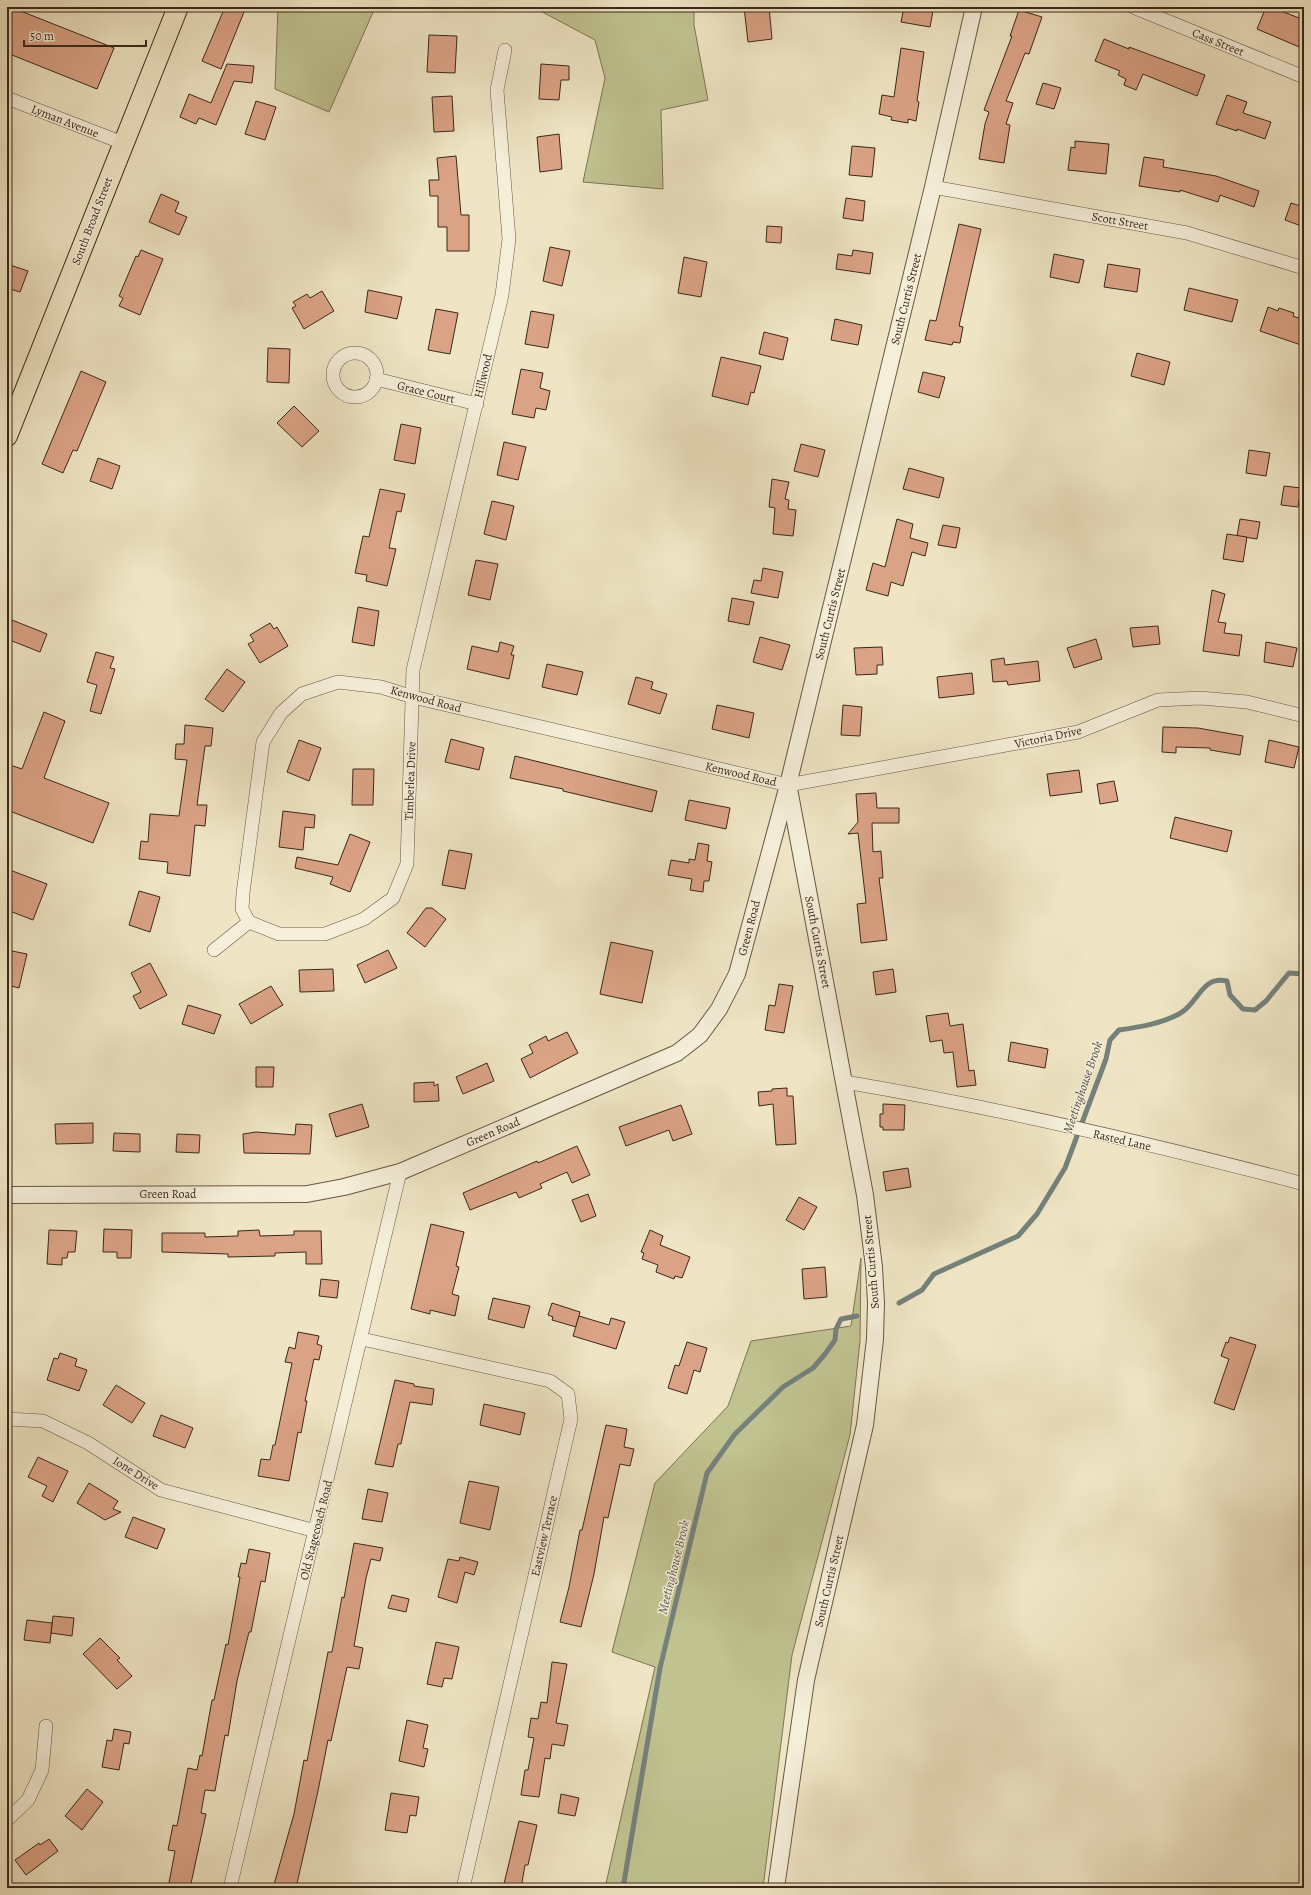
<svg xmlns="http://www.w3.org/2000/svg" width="1311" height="1895" font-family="Alegreya,serif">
<rect width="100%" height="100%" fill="#efe5c4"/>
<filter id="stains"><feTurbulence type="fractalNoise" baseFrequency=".005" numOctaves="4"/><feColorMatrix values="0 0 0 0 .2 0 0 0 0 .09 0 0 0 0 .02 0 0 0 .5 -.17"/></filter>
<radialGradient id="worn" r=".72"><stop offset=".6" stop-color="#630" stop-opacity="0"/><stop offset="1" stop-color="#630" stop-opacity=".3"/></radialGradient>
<g fill="#c0c290" stroke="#7d7454">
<path d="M278 7H506L374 10 329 112 275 89Z"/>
<path d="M533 7H694V25L708 100 661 110 663 189 583 182 605 78 595 40Z"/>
<path d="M861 1258 860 1341 850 1435 792 1655 763 1888H605L655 1667 612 1652 655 1483 728 1406 751 1341 851 1326Z"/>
</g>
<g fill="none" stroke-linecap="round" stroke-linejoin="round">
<g stroke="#75817b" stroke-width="5">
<path d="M899 1303 922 1290 934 1274 1018 1236 1037 1214 1065 1168 1106 1059 1110 1040 1119 1030C1140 1027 1160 1024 1179 1014 1198 1005 1201 975 1227 981L1230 995 1243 1009 1255 1010 1266 1001 1289 973 1304 974"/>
<path d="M623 1888 660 1668 707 1473 735 1434 783 1387 813 1368 825 1354 835 1340 836 1329 841 1319 857 1316"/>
</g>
</g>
<g fill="#dba386" stroke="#3a2719">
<path d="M225 7H246L221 69 202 61Z"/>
<path d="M744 7H769L772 39 748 42Z"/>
<path d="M904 7H929V10L933 11 930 27 901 22Z"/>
<path d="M1266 7H1271L1304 20V49L1257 29Z"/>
<path d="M13 8 114 48 97 89 7 53V22Z"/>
<path d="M1019 10 1042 17 1029 54 1025 53 1006 101 1013 103 1006 124 1010 125 1004 163 979 159 985 124 989 112 984 110 1012 36H1010Z"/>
<path d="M429 35 457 36 455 73 427 72Z"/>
<path d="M1104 39 1129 49V47L1205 75 1197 96 1143 74 1136 90 1124 85 1126 79 1118 75 1120 71 1095 61Z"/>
<path d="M901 48 924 52 917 101 919 102 916 121 908 119V123L891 120 892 117 879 114 882 95 894 97Z"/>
<path d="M227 64 254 66 252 83 234 81 216 125 199 118 196 124 180 117 189 94 211 103Z"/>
<path d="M541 64 569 66V80H561L559 100 539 99Z"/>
<path d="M1043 83 1061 88 1054 109 1036 104Z"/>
<path d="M1227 95 1247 102 1243 113 1271 122 1265 139 1237 129V131L1216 124Z"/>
<path d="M452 96 454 131 434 132 432 97Z"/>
<path d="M256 101 276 107 265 140 245 134Z"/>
<path d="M559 134 562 169 540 172 537 137Z"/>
<path d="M1075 141 1109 144 1106 174 1068 170 1071 147 1075 148Z"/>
<path d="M852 146 875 148 872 177 849 175Z"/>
<path d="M456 156 461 215H469V251H447V227H438V196H430L429 180H439L437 158Z"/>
<path d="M1144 157 1164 160 1163 167 1216 176 1259 191 1254 207 1220 195 1218 202 1180 190V192L1139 186Z"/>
<path d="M161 194 179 202 175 212 187 217 179 235 149 222Z"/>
<path d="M846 198 865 201 863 221 843 218Z"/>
<path d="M1291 203 1304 207V227L1285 220Z"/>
<path d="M959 224 981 229 959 326 963 327 960 343 953 342 952 345 925 340 930 320 936 321Z"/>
<path d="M767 226 782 227 781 243 766 242Z"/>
<path d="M550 247 570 251 562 286 543 281Z"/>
<path d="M141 250 163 259 140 315 119 306 123 298 119 296 136 256 138 257Z"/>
<path d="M853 250 873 253 870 274 836 269 838 254 852 256Z"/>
<path d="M1054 254 1084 260 1079 283 1050 277Z"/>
<path d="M684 257 707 262 701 297 678 293Z"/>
<path d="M7 264 28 271 20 292 7 288Z"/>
<path d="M1108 264 1140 269 1137 292 1104 287Z"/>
<path d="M1189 288 1238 300 1232 322 1184 310Z"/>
<path d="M368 290 402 297 397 319 365 312Z"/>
<path d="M322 291 334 311 304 329 292 308 296 306 293 302 307 294 310 298Z"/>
<path d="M1268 307 1278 311 1279 308 1294 313 1293 316 1304 320V346L1260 331Z"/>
<path d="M436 309 458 313 450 354 428 350Z"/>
<path d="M531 311 554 315 548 348 525 344Z"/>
<path d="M835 319 862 325 858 345 831 340Z"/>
<path d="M764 332 788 338 783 360 759 354Z"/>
<path d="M268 348 290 349 289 383 267 382Z"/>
<path d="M1137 353 1170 362 1164 385 1131 376Z"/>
<path d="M721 357 761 366 754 393 751 392 748 405 712 396Z"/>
<path d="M521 369 543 373 540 388 550 391 546 410 536 408 534 418 512 414Z"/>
<path d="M81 371 106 382 77 451 73 450 63 473 42 464Z"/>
<path d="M923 372 945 377 939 398 918 392Z"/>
<path d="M294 406 319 431 302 447 277 423Z"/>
<path d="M401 424 421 428 415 464 394 460Z"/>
<path d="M504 442 526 447 518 480 497 475Z"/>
<path d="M801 444 825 450 818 477 794 471Z"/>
<path d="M1249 450 1270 453 1266 476 1246 473Z"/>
<path d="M98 458 120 466 112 489 90 481Z"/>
<path d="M909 468 944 478 939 498 903 489Z"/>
<path d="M772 479 789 482 785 499 789 500 788 509 796 510 793 536 773 534 775 508 769 507Z"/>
<path d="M1284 486 1301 488 1298 507 1281 505Z"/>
<path d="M380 489 405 494 401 512 397 511 389 548 396 549 387 586 366 581 367 575 355 573 363 536 369 537Z"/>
<path d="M492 501 514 506 506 540 484 534Z"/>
<path d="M897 519 913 524 910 538 928 543 925 556 912 552 903 586 891 582 888 596 866 590 873 563 885 567Z"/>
<path d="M1240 519 1260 522 1257 539 1237 536Z"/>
<path d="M943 525 960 528 956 548 938 545Z"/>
<path d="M1227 534 1247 537 1243 562 1223 559Z"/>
<path d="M476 560 498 564 490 600 468 595Z"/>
<path d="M763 568 783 572 778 598 751 593 754 580 761 581Z"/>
<path d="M1212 590 1225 594 1218 622 1226 623 1224 633 1242 635 1239 656 1203 651Z"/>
<path d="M732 598 754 602 749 625 728 621Z"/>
<path d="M358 607 379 611 374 646 352 642Z"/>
<path d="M7 618 47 634 40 652 7 639Z"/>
<path d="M270 623 274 629 277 627 288 646 260 663 248 644 254 641 250 635Z"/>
<path d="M1158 626 1160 644 1133 647 1130 628Z"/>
<path d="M760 637 790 645 782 670 753 662Z"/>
<path d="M1096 639 1102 659 1074 668 1067 648Z"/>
<path d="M500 642 514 646 511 655H514L509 679 467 669 472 646 498 652Z"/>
<path d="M1266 642 1297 648 1293 667 1264 662Z"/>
<path d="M882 647 883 665H877V674L856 675 854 648Z"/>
<path d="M96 652 114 657 110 668 115 669 101 714 90 711 97 685 87 682Z"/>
<path d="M1004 658 1005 665 1038 661 1040 681 1008 685 1007 681 993 682 991 660Z"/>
<path d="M547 664 583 672 577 695 542 687Z"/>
<path d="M227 669 245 682 223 712 205 699Z"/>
<path d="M972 673 974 694 939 698 937 677Z"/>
<path d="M636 677 653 682 651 689 667 694 660 714 628 704Z"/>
<path d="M717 705 754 713 749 738 712 729Z"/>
<path d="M843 705 862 707 860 736 841 735Z"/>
<path d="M44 712 65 721 44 778 109 803 93 843 7 810V764L22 769Z"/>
<path d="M185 725 213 728 211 746H205L197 805H207L205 826 195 825 190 876 167 873 168 862 139 859 141 841 148 842 150 814 179 816 187 760 175 759 176 744H184Z"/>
<path d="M1163 727 1198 728 1243 736 1240 755 1210 750V748L1176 747V753L1162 752Z"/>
<path d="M451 739 484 748 479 770 445 762Z"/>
<path d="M299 740 321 748 309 781 287 772Z"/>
<path d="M1269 740 1299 747 1294 768 1265 762Z"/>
<path d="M515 756 657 791 652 812 563 791V789L510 778Z"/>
<path d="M353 769H374L373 805H352Z"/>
<path d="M1079 770 1082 792 1050 796 1047 774Z"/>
<path d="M1114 781 1118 801 1100 804 1097 784Z"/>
<path d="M876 793 877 808H899V823H872L873 852 881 851 883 878H879L887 940 861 943 857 904 866 903 858 833 848 834 858 822 856 794Z"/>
<path d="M689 800 730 808 726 829 685 820Z"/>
<path d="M283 811 315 815 314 828 305 827 303 850 279 847Z"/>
<path d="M1175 817 1232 831 1227 852 1170 838Z"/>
<path d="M350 834 370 842 350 892 330 884 333 877 295 868 297 857 338 865Z"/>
<path d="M698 843 709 845 707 861 712 862 709 881H704L703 892 690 890 692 879 668 875 671 860 689 863V859L695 860Z"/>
<path d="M449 850 472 854 465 889 442 885Z"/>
<path d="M7 869 47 884 33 920 7 910Z"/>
<path d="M139 891 160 897 150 932 129 925Z"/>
<path d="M426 908H432L446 919 425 947 407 933Z"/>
<path d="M611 942 653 951 642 1003 600 994Z"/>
<path d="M7 950 27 954 19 988 7 985Z"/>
<path d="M388 950 397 968 365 983 357 965Z"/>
<path d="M150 963 167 995 140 1009 133 996 141 992 131 973Z"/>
<path d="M333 969 334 991 300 992 299 970Z"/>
<path d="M893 969 896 992 876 995 873 972Z"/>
<path d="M779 984 793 986 784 1033 765 1030 769 1005 775 1006Z"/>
<path d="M271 986 283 1005 251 1024 239 1004Z"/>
<path d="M188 1005 221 1015 214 1034 182 1024Z"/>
<path d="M948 1013 950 1026 963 1024 969 1071 974 1070 976 1085 957 1087 953 1052 944 1053 942 1040 930 1042 926 1016Z"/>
<path d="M567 1032 578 1053 530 1078 521 1059 533 1053 529 1045 546 1036 548 1041Z"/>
<path d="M1011 1042 1048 1049 1045 1068 1008 1061Z"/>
<path d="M487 1063 494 1081 463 1094 456 1077Z"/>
<path d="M256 1067H274L273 1087H256Z"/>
<path d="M434 1082V1086L438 1084 439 1101 414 1102V1083Z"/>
<path d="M787 1088V1096H793L796 1144 776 1145 773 1104 759 1106 758 1092 772 1091V1089Z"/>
<path d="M362 1104 369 1127 336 1137 329 1114Z"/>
<path d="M883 1104 905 1105 904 1130H883V1127H880V1114H883Z"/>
<path d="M681 1105 692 1134 673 1141 669 1130 626 1146 619 1127Z"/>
<path d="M93 1123V1143L56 1144 55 1124Z"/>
<path d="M296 1124 312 1125 310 1154 244 1153 243 1134 256 1132 295 1135Z"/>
<path d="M114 1133 140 1134V1152L113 1151Z"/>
<path d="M177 1134 200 1135 199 1153 176 1152Z"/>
<path d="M577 1146 590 1175 572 1183 567 1172 540 1184 542 1188 519 1198 516 1192 470 1210 463 1193 537 1161 538 1163Z"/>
<path d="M908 1168 911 1187 886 1191 883 1172Z"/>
<path d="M588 1194 596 1216 581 1222 572 1200Z"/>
<path d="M799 1197 817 1207 804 1230 786 1220Z"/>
<path d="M431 1224 464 1232 456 1266 459 1267 452 1294 459 1296 455 1316 430 1310V1314L411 1309Z"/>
<path d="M104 1229 132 1230 131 1258H117V1252H103Z"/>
<path d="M49 1230 77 1231 75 1252H68L67 1258H62V1265L47 1264Z"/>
<path d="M259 1230 260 1236 294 1235V1231H321L322 1264H306V1252L275 1253V1256L228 1257V1254L162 1252V1233H205V1237L238 1236V1231Z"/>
<path d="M650 1230 663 1236 660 1245 690 1257 682 1278 675 1276 674 1279 656 1272 658 1265 642 1259 644 1253 641 1252Z"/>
<path d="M825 1267 827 1297 804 1299 802 1269Z"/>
<path d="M321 1279 339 1281 337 1298 319 1296Z"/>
<path d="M493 1298 530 1306 524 1328 488 1319Z"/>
<path d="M552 1303 580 1312 576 1327 552 1320 553 1317 548 1315Z"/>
<path d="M579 1316 609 1325 611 1318 625 1322 616 1349 573 1336Z"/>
<path d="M298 1332 319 1336 317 1344 322 1346 319 1360 314 1359 305 1401H307L301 1433 298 1432 289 1481 258 1476 261 1459 270 1460 273 1445H275L292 1363 285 1362 289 1347 295 1349Z"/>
<path d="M1230 1337 1256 1345 1234 1410 1214 1403 1229 1359 1221 1356 1226 1342 1228 1343Z"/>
<path d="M687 1342 707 1348 700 1372 694 1370 687 1394 668 1388 675 1365 679 1366Z"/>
<path d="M60 1353 77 1359 75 1366 87 1370 79 1391 47 1380 54 1358 58 1359Z"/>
<path d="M395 1380 414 1384V1386L434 1389 432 1405 410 1402 401 1444H398L393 1467 375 1464Z"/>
<path d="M116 1385 145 1403 132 1423 103 1405Z"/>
<path d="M484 1404 525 1413 520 1435 480 1425Z"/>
<path d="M161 1415 193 1428 185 1448 153 1436Z"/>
<path d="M606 1425 627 1429 624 1447 634 1449 630 1466 620 1464 608 1518 604 1517 594 1574 581 1627 560 1622 569 1587 580 1530H582Z"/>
<path d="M38 1457 68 1471 53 1502 42 1496 47 1486 28 1477Z"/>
<path d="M469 1481 499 1487 490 1530 460 1523Z"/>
<path d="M89 1483 118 1501 113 1509 121 1512 105 1520 77 1503Z"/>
<path d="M368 1489 388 1493 382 1522 362 1519Z"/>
<path d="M133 1517 165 1529 157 1549 125 1537Z"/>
<path d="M354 1543 383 1548 380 1561 371 1559 366 1578 354 1646 363 1648 359 1669 347 1667 331 1741 328 1740 318 1791 296 1888H273L294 1814 304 1760 307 1761 328 1652H332L342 1597 344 1598Z"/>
<path d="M249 1549 270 1553 265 1582 261 1581 251 1632H249L237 1681 228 1736 225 1735 215 1791 205 1790 201 1813 206 1814 190 1888H168L175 1851 168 1850 173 1825 177 1826 188 1768 197 1770 200 1755 202 1756 212 1700H214L226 1644 228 1645 240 1577H238L241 1563 246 1564Z"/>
<path d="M460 1557 478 1562 474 1575 465 1572 457 1603 438 1597 448 1559 459 1561Z"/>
<path d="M392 1595 409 1599 406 1612 388 1608Z"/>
<path d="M53 1616 74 1618 72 1636 51 1633Z"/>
<path d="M27 1620 52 1623 50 1643 24 1640Z"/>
<path d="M100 1638 120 1658 117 1660 132 1676 117 1689 83 1654Z"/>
<path d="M436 1642 459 1647 452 1679 444 1678 442 1687 427 1684Z"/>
<path d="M552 1662 567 1664 556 1723 568 1725 564 1746 552 1744 550 1759 545 1758 539 1797 521 1795 525 1770H528L534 1738 528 1737 531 1718 538 1719 541 1702 547 1703Z"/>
<path d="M407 1720 428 1725 423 1748 428 1749 424 1767 399 1761Z"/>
<path d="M114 1729 131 1732 129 1744 124 1743 119 1770 102 1767 107 1740 112 1741Z"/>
<path d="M87 1789 103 1802 82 1830 65 1816Z"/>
<path d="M391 1793 419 1797 416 1816 410 1815 407 1833 385 1830Z"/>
<path d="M561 1794 579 1798 575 1816 558 1813Z"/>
<path d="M519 1821 537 1825 528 1865H525L521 1888H503Z"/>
<path d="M49 1839 58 1851 26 1875 15 1860 39 1843 40 1845Z"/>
</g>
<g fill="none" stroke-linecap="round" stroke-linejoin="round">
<g stroke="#675644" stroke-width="14">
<g id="minor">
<path d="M1133 7 1304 77"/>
<path d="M7 98 123 143"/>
<path d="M933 187 1187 233 1304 268"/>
<circle cx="355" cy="375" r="22"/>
<path d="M376 379 477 404"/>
<path d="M249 922 242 909 243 893 263 742 281 713 302 694 338 682 381 687 413 697 788 785 1078 732 1158 700 1200 698 1247 702 1304 716"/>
<path d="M214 950 249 922 279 934H325L364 919 393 898 407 864 413 670 502 295 509 239 497 90 505 50"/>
<path d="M845 1082C999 1108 1153 1144 1304 1184"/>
<path d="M362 1339 550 1381 568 1394 571 1419 463 1888"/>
<path d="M7 1419 43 1421 88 1443 161 1490 316 1531"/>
<path d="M7 1820 28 1800 42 1770 46 1726"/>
<path d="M230 1888 400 1172"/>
</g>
</g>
<g stroke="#675644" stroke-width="18">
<g id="tertiary">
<path d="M7 1195 307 1194 344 1187 400 1172 677 1053 700 1035 719 1009 737 974 788 785 933 187 974 7"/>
<path d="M776 1888 806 1680 865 1425 875 1339 876 1303 874 1267 865 1195 789 789"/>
</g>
</g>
<g stroke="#3a2719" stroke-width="22">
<path id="primary" d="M7 436 178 7"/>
</g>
<use href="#minor" stroke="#f5eed9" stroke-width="13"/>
<use href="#tertiary" stroke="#f5eed9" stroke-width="16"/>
<use href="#primary" stroke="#efe5c4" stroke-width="20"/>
</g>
<g text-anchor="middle" stroke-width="3" stroke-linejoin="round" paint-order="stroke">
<g font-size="12" fill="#3a2719" stroke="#f5eed9">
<text transform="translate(1218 42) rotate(22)" y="4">Cass Street</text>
<text transform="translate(65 121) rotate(21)" y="4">Lyman Avenue</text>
<text transform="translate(92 221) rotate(-69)" y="4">South Broad Street</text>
<text transform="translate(1120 221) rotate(10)" y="4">Scott Street</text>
<text transform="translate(906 299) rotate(-76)" y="4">South Curtis Street</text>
<text transform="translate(483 376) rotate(-77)" y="4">Hillwood</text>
<text transform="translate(426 392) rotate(14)" y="4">Grace Court</text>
<text transform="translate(830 614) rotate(-76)" y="4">South Curtis Street</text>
<text transform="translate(426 699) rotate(15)" y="4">Kenwood Road</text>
<text transform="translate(1048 737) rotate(-12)" y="4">Victoria Drive</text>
<text transform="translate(741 774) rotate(13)" y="4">Kenwood Road</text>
<text transform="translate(410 781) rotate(-88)" y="4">Timberlea Drive</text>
<text transform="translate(749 928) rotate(-75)" y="4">Green Road</text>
<text transform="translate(818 942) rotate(79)" y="4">South Curtis Street</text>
<text transform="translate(493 1132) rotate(-23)" y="4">Green Road</text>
<text transform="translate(1122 1140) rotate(13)" y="4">Rasted Lane</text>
<text x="168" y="1198">Green Road</text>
<text transform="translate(871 1262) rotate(-95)" y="4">South Curtis Street</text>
<text transform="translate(136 1473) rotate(32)" y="4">Ione Drive</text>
<text transform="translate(316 1530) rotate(-76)" y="4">Old Stagecoach Road</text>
<text transform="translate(544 1536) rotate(-77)" y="4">Eastview Terrace</text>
<text transform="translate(829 1581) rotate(-77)" y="4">South Curtis Street</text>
</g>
<g font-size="13" font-style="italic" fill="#57544a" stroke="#f5eed9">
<text transform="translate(1082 1087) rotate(-71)" y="5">Meetinghouse Brook</text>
<text transform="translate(673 1567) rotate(-76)" y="5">Meetinghouse Brook</text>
</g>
</g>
<rect width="1311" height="1895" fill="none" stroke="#efe5c4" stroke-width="24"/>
<rect x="8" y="8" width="1295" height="1879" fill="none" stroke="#3a2719" stroke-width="2"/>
<rect x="12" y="12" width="1287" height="1871" fill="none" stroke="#3a2719"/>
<path d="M24 40v6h122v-6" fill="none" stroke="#3a2719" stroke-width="2"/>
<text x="30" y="40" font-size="12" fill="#3a2719" stroke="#f5eed9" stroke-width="3" paint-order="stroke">50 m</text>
<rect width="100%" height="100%" filter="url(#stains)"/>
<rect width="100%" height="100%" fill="url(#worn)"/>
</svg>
